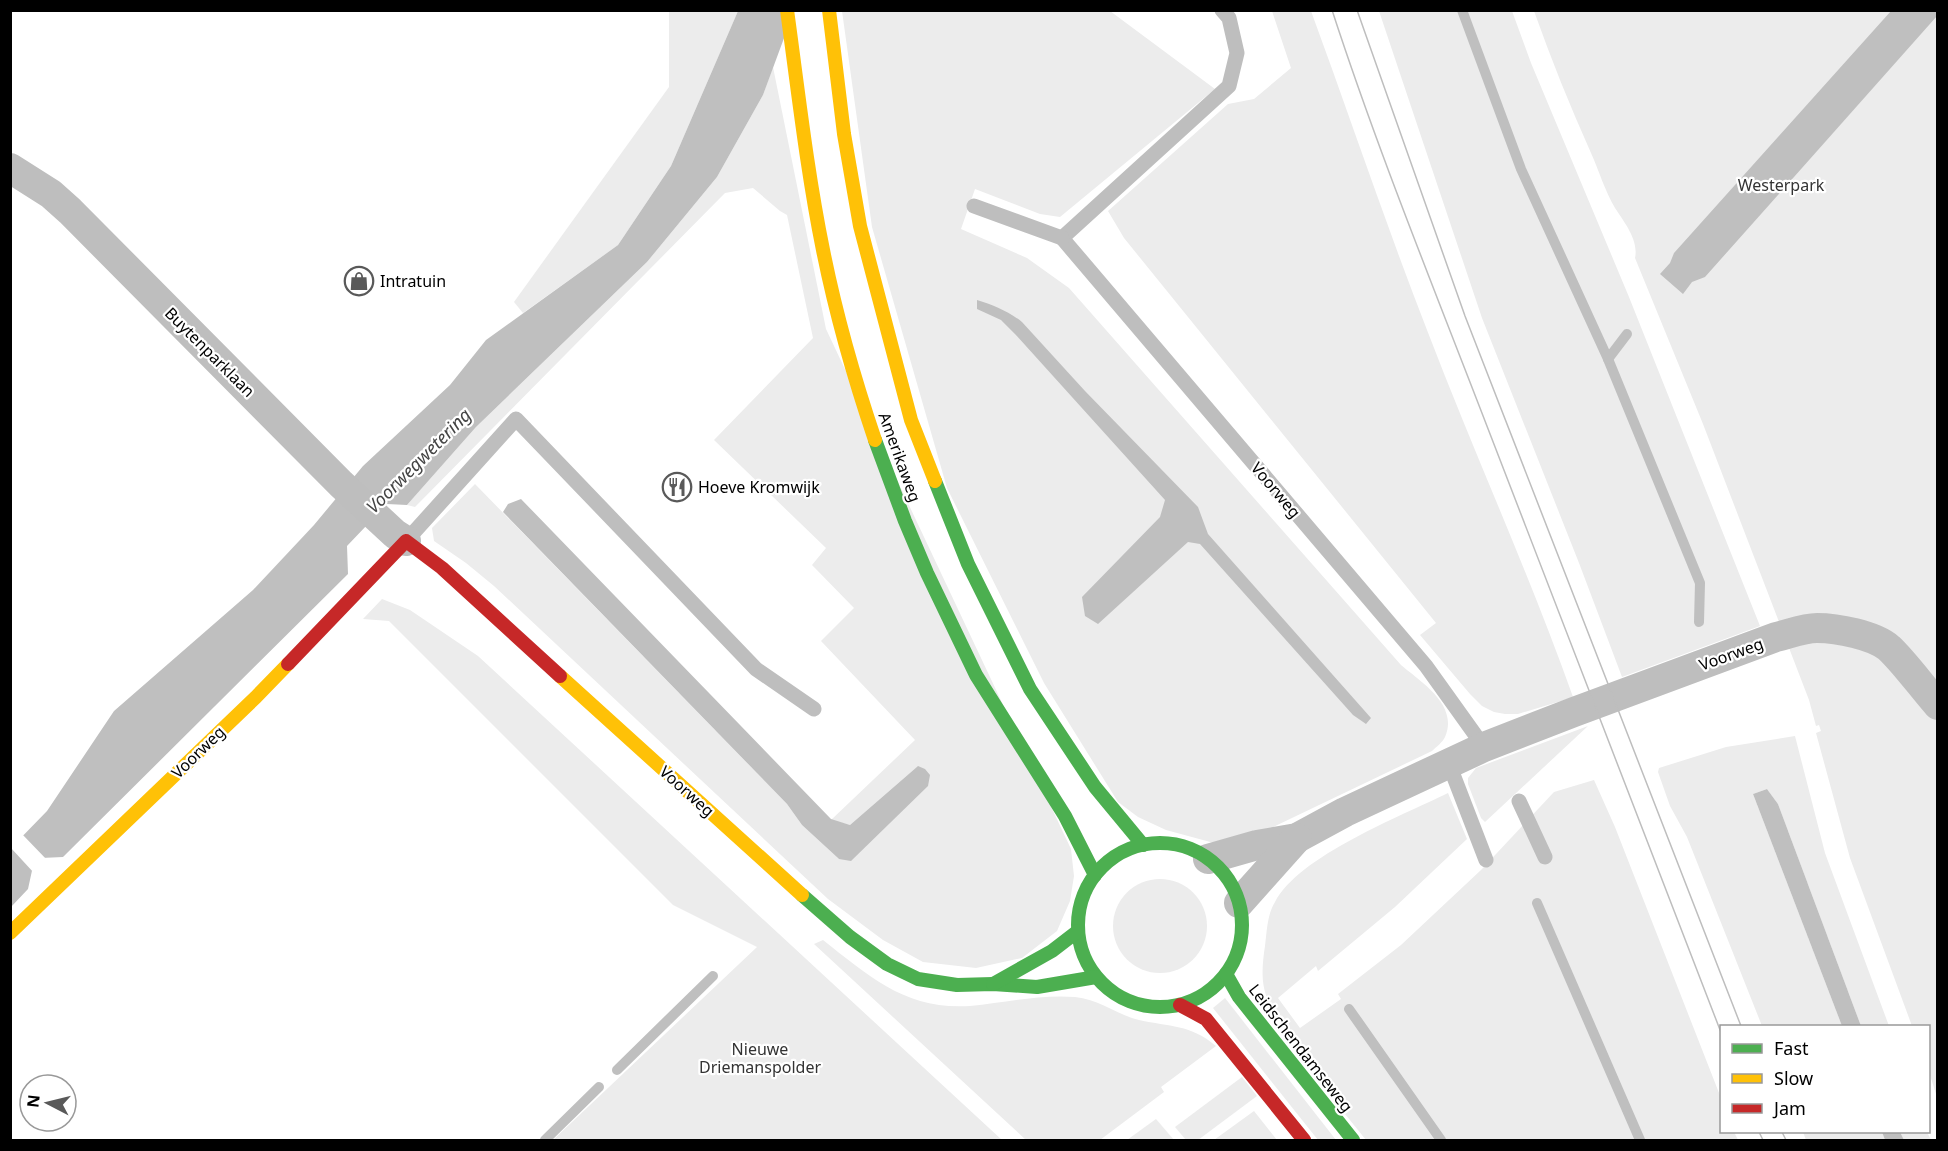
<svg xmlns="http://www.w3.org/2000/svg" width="1948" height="1151" font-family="'Noto Sans',sans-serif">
<rect width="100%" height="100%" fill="#fff"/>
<g fill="#ececec">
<path d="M669 11H738L671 166 618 245 523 313 514 302 669 87Z"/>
<path d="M842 11H1110L1215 89 1060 217 1040 214 975 189 961 229 1027 258 1069 288 1401 665C1421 682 1459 705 1445 737 1443 742 1436 747 1432 751L1244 841 1214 843 1166 830 1138 817 1118 802 1044 683 947 488 872 227Z"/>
<path d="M1272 11H1311C1350 117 1386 225 1427 330 1474 453 1529 573 1573 697L1571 698 1518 714H1505L1494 712 1482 706 1470 694 1420 635 1436 623 1124 238 1108 211 1228 104 1254 99 1291 68Z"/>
<path d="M1379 11H1512L1531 63 1629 297 1760 626 1622 677 1579 563 1482 318Z"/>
<path d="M1534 11H1937V1097L1929 1072 1928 1026H1912L1850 858 1816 733 1821 731 1819 725 1816 726 1809 700 1703 424 1635 258C1639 240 1624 222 1615 208 1605 191 1599 171 1591 153 1570 106 1551 59 1534 11Z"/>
<path d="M773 67 826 329 1071 849 1074 876 1070 901 1057 931 1022 958 976 968 923 962 883 940 828 899 494 586 466 563 434 541 432 528 475 484 787 804 802 825 839 859 918 766 850 825 831 820 915 740 821 641 854 608 812 565 826 548 714 440 813 338 787 215 780 211 753 188 725 193 415 507 407 505 476 427 647 262 717 177 763 95Z"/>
<path d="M382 599 410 610 478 656 1002 1140H553L757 947 673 905 389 621 363 619Z"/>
<path d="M1588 726 1485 822 1481 818 1468 784V778L1476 768Z"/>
<path d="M1795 736 1825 853 1889 1026H1861L1778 804 1767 789 1753 794 1842 1026H1762L1687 837 1670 806 1658 772 1659 768 1726 747Z"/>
<path d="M1594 780 1615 827 1721 1098 1722 1132H1734L1738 1140H1366L1341 1109 1348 1104 1270 1004C1260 986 1262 966 1265 946 1267 931 1267 915 1275 902 1299 856 1401 816 1448 793L1467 839 1395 907 1318 971 1316 966 1278 998 1300 1028 1341 999 1338 994 1401 945 1481 870 1554 792Z"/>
<circle cx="1160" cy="926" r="47"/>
<path d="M823 940C870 977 906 1010 970 1006 1005 1003 1040 994 1075 997 1099 999 1117 1015 1139 1020 1170 1027 1190 1024 1216 1046L1161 1087 1164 1092 1100 1140H1026L814 944Z"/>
<path d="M1225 998 1336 1140H1318L1213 1008Z"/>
<path d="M1242 1077 1257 1096 1198 1140H1186L1175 1127Z"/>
<path d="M1254 1111 1277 1140H1214Z"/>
<path d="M1156 1119 1174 1140H1127Z"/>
<path d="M1803 1132H1882L1885 1140H1806Z"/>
<path d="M1900 1132H1927L1931 1140H1904Z"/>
</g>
<g fill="#bfbfbf">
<path d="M738 11H794L763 95 717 177 647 262 476 427 407 505 387 504 347 546 348 574 63 857 41 858 33 866 28 889 11 907V848L47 811 114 711 253 590 314 525 363 466 450 385 486 340 618 245 671 166Z"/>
<path d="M1891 11H1937V16L1705 277 1692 282 1683 294 1660 274 1670 263 1674 253Z"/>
<path d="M977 300C993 305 1008 311 1022 322L1085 391 1198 507 1208 534 1371 718 1366 724 1353 715 1200 544 1188 542 1098 624 1085 616 1082 597 1160 517 1165 500 1015 334 1001 320 977 309Z"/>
<path d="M521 499 831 819 850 825 918 766 925 769 930 775 928 786 851 861 839 859 802 825 787 804 503 512 508 504Z"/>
<path d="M1767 789 1778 804 1861 1026H1842L1753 794Z"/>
<path d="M1882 1132H1900L1904 1140H1885Z"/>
</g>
<path fill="#fff" d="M22 834 48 861H43L35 867 34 873 11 848V844Z"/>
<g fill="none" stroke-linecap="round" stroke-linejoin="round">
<g stroke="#bfbfbf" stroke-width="10">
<path d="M1462 10 1521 169 1608 359 1700 583 1699 622"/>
<path d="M1608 359 1627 334"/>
<path d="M1537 903 1640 1140"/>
<path d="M1349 1009 1441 1140"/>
<path d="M617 1070 713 976"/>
<path d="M545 1140 599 1087"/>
</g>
<g stroke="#bebebe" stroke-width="15">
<path d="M1222 10 1229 18 1237 53 1229 86 1062 238 1426 666 1484 747"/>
<path d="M974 206 1062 238"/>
<path d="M406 541 516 419 756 669 814 709"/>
<path d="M1449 764 1486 860"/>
<path d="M1519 801 1545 857"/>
</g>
<g stroke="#bebebe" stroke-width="30">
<path d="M10 168 51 194 70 211 341 484 395 534 406 541"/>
<path d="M1208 859 1257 845 1297 838 1345 812 1484 747 1574 712 1776 637C1789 634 1804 628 1817 628 1837 628 1874 635 1889 648 1905 663 1922 687 1938 705"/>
<path d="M1239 903 1297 838"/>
</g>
<g stroke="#4caf50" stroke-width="14">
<path d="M875 440 905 521 927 573 976 675 1065 816 1095 875"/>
<path d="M935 481 968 564 1030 689 1095 787 1143 845"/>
<circle cx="1160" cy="925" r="82"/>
<path d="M802 895 850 937 887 964 918 979 957 985 993 984 1037 987 1096 977"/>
<path d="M1226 974 1239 997 1353 1140"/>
<path d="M993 984 1052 951 1078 931"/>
</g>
<g stroke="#ffc107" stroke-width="14">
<path d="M787 10C798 90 807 171 823 250 836 315 854 378 875 440"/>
<path d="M829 10 844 134 860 226 911 420 935 481"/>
<path d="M560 676 802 895"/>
<path d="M10 933 256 697 288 664"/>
</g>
<g stroke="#c62828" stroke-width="14">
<path d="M288 664 406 541 442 568 560 676"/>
<path d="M1180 1005 1206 1019 1304 1140"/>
</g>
<g stroke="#bebebe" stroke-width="1.5">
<path d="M1332 10C1376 145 1429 276 1480 408 1560 617 1640 826 1722 1035"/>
<path d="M1357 10 1465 316 1741 1026"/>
<path d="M1759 1132 1763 1140"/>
<path d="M1782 1132 1786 1140"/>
</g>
</g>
<defs>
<g id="shop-ring" transform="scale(1.5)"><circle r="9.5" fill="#fff" stroke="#595959" stroke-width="1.5"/><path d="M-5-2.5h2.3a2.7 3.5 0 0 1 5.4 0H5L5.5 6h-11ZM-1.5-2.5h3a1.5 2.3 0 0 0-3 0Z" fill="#595959"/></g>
<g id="restaurant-ring" transform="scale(1.5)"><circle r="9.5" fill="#fff" stroke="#595959" stroke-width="1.5"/><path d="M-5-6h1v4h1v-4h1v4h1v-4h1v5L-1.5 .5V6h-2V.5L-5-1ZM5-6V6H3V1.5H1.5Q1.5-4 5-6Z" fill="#595959"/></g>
</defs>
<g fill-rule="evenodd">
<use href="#shop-ring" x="359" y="281"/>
<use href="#restaurant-ring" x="677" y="487"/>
</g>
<g text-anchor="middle" stroke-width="4.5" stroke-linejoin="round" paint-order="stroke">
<g font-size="16" fill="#333" stroke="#fff">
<text x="1781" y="191">Westerpark</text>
<text x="760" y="1055">Nieuwe<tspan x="760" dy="18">Driemanspolder</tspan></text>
</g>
<g font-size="16" fill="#000" stroke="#fff" text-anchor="start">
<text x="380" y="287">Intratuin</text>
<text x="698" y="493">Hoeve Kromwijk</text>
</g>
<g font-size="16" fill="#000" stroke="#fff">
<text transform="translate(210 352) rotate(45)" y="6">Buytenparklaan</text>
<text transform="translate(900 457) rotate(70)" y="6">Amerikaweg</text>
<text transform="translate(1276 490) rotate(50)" y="6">Voorweg</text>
<text transform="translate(1731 654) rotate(-20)" y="6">Voorweg</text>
<text transform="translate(198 752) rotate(-44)" y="6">Voorweg</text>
<text transform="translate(687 791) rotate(42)" y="6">Voorweg</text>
<text transform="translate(1301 1048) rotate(52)" y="6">Leidschendamseweg</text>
</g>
<g font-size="18" font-style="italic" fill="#444" stroke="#fff">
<text transform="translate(419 461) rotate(-45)" y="6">Voorwegwetering</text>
</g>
</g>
<rect width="1948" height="1151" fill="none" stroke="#000000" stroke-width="24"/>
<rect x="1720" y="1025" width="210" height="108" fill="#ffffff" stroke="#999999" stroke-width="1.5"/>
<rect x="1732" y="1044" width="30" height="9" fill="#4caf50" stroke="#999999" stroke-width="1.5"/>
<text x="1774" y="1055" font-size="18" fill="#000000">Fast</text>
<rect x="1732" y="1074" width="30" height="9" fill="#ffc107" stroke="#999999" stroke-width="1.5"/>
<text x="1774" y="1085" font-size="18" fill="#000000">Slow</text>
<rect x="1732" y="1104" width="30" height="9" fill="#c62828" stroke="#999999" stroke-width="1.5"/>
<text x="1774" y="1115" font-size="18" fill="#000000">Jam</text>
<g transform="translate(48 1103) rotate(277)"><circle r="28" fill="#ffffff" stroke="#999999" stroke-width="1.5"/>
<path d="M0-4.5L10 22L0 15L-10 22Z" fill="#595959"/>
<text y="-9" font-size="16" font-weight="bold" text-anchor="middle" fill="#000000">N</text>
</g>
</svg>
